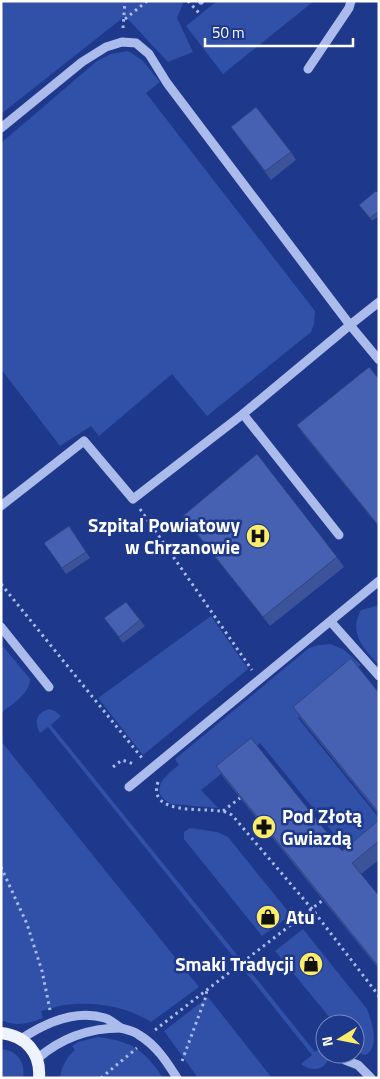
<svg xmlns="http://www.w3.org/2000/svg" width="380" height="1079" font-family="'Titillium Web',sans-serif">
<rect width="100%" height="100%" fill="#1e388b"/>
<g fill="#3150a8">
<path d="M1 1H184L177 18 193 52 168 62 125 16 1 114Z"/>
<path d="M217 1H314L223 74 186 26Z"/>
<path d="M128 51 142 60 160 82 146 93 315 311 314 324 311 332 207 416 172 374 99 436 91 426 60 446 1 369V143L97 61 111 54Z"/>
<path d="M379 605V665C364 649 348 633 361 610Z"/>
<path d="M211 616 248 669 143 755 98 698Z"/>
<path d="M1 644 30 679C29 695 13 703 1 713Z"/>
<path d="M330 644 343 649 361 665 298 718 379 818V832L352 856 260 743 201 790 218 808 171 804C147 791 165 776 179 765L175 759 309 648 319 645Z"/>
<path d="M49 709 55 711 61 716 51 725 238 956 235 959 48 727 40 733C34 722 36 713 49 709Z"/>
<path d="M1 741 199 987 151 1022C127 1006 92 1001 64 1005 56 1006 49 1010 41 1011L43 1018C28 1024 16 1027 1 1020Z"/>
<path d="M190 828 217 832 228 837 291 915 262 936 184 839V832Z"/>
<path d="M303 929 367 1009C372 1022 380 1046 366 1055 351 1054 355 1035 355 1024H335L275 951Z"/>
<path d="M247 967 315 1052 325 1045V1054H330V1055C326 1070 313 1073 301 1064L312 1055 244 970Z"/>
<path d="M208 997 272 1078H198L164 1031Z"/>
<path d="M98 1037C131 1041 145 1050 163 1078H60C61 1068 67 1056 75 1050L72 1046 78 1042Z"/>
<path d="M1 1049C17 1050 26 1063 23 1078H1Z"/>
</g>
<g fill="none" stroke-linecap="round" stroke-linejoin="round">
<path stroke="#9db3ee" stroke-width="5.5" d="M201 2V1"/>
<g stroke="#aabbec" stroke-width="3" stroke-dasharray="2.5 4" stroke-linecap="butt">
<path d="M188 1 200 14"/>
<path d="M125 19 147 1"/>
<path d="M123 28 125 1"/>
<path d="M140 509 252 670"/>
<path d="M1 584 142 758"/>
<path d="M113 767 122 760 134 764"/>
<path d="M158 782C147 815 202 808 220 811 224 811 228 813 232 815L312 909 379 996"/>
<path d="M223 811 240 798"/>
<path d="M1 867 27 924 42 971 50 1010"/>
<path d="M155 1030 323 900"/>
<path d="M182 1061 205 999 207 990"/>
<path d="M101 1078 137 1048"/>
</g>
<g stroke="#aabbec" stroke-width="9">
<path d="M308 69 349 8 351 1"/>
<path d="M1 128 82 62 106 47 122 42 136 43 149 54 167 83 350 325 379 302"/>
<path d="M243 414 339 535"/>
<path d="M1 506 84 441 133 499 243 414 350 325 379 360"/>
<path d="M331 622 379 676"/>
<path d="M1 627 49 687"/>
<path d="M129 787 379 581"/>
<path d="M21 1039C45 1023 75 1009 105 1018 111 1020 116 1025 121 1028 127 1030 134 1031 139 1035 156 1045 167 1062 177 1078"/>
<path d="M37 1059C62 1037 89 1028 121 1028"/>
<path d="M345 1060 358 1065 371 1078"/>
</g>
<path stroke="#eff2ff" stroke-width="12" d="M1 1033C26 1036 41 1053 39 1078"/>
</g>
<g fill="#3c5399">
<path d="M231 127 291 152 296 160 271 180Z"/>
<path d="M379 194V216L372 221 359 205Z"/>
<path d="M379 379V527L304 435 297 425Z"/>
<path d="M183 516 337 557 344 567 270 626 190 526Z"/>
<path d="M69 526 90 558 66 574 44 543Z"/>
<path d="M126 602 145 626 123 643 104 618Z"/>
<path d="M379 693V815L301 719 293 707Z"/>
<path d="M216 766 342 851 379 820V860L361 874 379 896V969L224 778Z"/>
</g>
<g fill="#4661b2" stroke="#31447d">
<path d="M256 107 291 152 265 171 231 127Z"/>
<path d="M376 191 379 194V211L370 218 359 205Z"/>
<path d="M369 367 379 379V524L378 525 297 425Z"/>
<path d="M257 454 337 557 263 617 183 516Z"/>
<path d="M69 526 86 552 62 568 44 543Z"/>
<path d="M126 602 140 620 119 637 104 618Z"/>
<path d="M351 658 379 693V813L293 707Z"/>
<path d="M251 738 342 851 379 820V841L352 863 379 896V967L216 766Z"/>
</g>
<defs>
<g id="hospital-disc" transform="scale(1.25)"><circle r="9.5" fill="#fbed69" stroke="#1e388b"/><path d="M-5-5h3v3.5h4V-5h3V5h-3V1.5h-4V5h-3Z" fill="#111"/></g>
<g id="pharmacy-disc" transform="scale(1.25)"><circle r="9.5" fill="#fbed69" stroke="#1e388b"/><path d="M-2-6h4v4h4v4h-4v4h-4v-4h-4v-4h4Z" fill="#111"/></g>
<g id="shop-disc" transform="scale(1.25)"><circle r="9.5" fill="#fbed69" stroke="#1e388b"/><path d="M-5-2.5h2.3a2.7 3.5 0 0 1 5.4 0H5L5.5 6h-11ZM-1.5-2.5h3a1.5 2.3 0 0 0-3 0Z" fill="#111"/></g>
</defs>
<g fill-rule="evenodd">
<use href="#hospital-disc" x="258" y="536"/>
<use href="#pharmacy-disc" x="264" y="827"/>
<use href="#shop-disc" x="268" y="917"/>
<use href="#shop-disc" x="311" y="964"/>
</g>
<g text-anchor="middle" stroke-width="5" stroke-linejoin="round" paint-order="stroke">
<g font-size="19" font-weight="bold" fill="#fff" stroke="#1e388b" text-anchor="end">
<text x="240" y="532">Szpital Powiatowy<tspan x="240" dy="22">w Chrzanowie</tspan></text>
<text x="282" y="823" text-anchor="start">Pod Złotą<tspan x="282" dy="22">Gwiazdą</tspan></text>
<text x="286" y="924" text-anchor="start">Atu</text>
<text x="294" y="971">Smaki Tradycji</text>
</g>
</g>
<rect width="380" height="1079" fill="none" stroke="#ffffff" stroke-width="5"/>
<g transform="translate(340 1039) rotate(260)"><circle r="24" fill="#1e388b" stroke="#7888b9"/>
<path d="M0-4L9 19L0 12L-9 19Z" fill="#fbed69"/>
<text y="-8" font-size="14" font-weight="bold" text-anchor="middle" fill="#ffffff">N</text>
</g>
<path d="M205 38v8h148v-8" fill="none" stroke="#ffffff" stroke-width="2.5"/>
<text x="212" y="38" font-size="15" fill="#ffffff" stroke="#1e388b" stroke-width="4" paint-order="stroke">50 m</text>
</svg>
